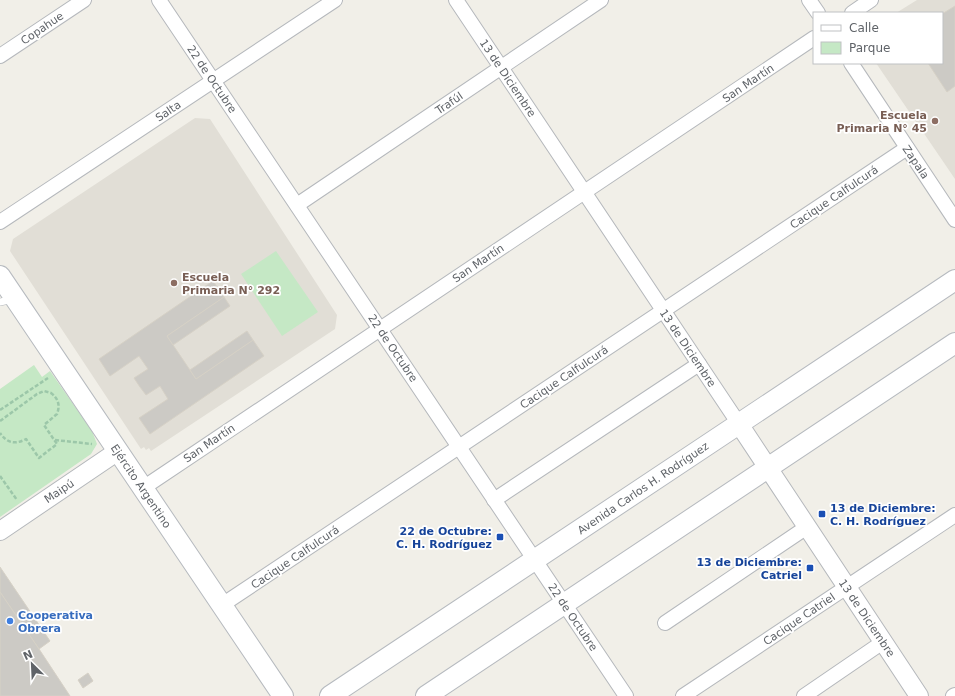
<svg xmlns="http://www.w3.org/2000/svg" width="955" height="696" font-family="'DejaVu Sans',sans-serif">
<rect width="100%" height="100%" fill="#f1efe8"/>
<g fill="#e1ded6">
<path d="M917 0H955V179L876 63H942V13H896Z"/>
<path d="M195 118 210 119 337 315 335 329 151 451 149 448 146 450 144 447 141 449 10 251 13 239Z"/>
</g>
<g fill="#c5e8c5">
<path d="M276 251 318 312 282 336 241 274Z"/>
<path d="M34 365 42 377 50 371 92 431 97 444 91 454 0 517V389Z"/>
</g>
<g fill="#cccac5" stroke="#d6d1c6">
<path d="M955 6V86L947 92 928 63H942V14Z"/>
<path d="M213 281 224 297 167 336 196 379 253 340 264 356 150 434 139 418 168 399 160 386 146 395 140 387 134 378 148 369 139 356 110 376 99 359Z"/>
<path d="M224 297 230 306 173 345 167 336Z"/>
<path d="M247 331 253 340 196 379 190 370Z"/>
<path d="M0 567 50 641 39 649 0 592Z"/>
<path d="M0 592 39 649 70 696H0Z"/>
<path d="M88 673 93 681 83 688 78 680Z"/>
</g>
<g fill="none" stroke-linecap="round" stroke-linejoin="round">
<g stroke="#b5b8bc" stroke-width="8">
<path id="service" d="M0 302 13 299"/>
</g>
<g stroke="#b5b8bc" stroke-width="16">
<g id="minor">
<path d="M159 0 626 696"/>
<path d="M456 0 739 424"/>
<path d="M809 0 818 13"/>
<path d="M852 13 871 0"/>
<path d="M0 56 84 0"/>
<path d="M851 63 955 220"/>
<path d="M297 205 601 0"/>
<path d="M0 222 335 0"/>
<path d="M143 488 814 38"/>
<path d="M494 500 699 364"/>
<path d="M222 605 907 148"/>
<path d="M665 623 807 527"/>
<path d="M683 696 955 515"/>
<path d="M804 696 883 642"/>
<path d="M953 696 955 695"/>
</g>
</g>
<g stroke="#b5b8bc" stroke-width="20">
<g id="tertiary">
<path d="M739 424 919 696"/>
<path d="M0 531 118 451"/>
</g>
</g>
<g stroke="#b6babf" stroke-width="22">
<g id="secondary">
<path d="M0 276 283 696"/>
<path d="M330 696 955 280"/>
<path d="M426 696 955 343"/>
</g>
</g>
<g stroke="#9cc7a9" stroke-width="2.5" stroke-dasharray="4 2" stroke-linecap="butt">
<path d="M0 410 48 378"/>
<path d="M0 421 37 394 44 391 51 393C59 399 60 406 57 414L44 425 57 444 39 458 26 439C15 445 7 443 0 433"/>
<path d="M55 440 92 444"/>
<path d="M0 476 17 500"/>
</g>
<use href="#service" stroke="#fff" stroke-width="7"/>
<use href="#minor" stroke="#fff" stroke-width="14"/>
<use href="#tertiary" stroke="#fff" stroke-width="18"/>
<use href="#secondary" stroke="#fff" stroke-width="20"/>
</g>
<g fill="#8d6e63" stroke="#fff" stroke-width="1.5">
<circle cx="935" cy="121" r="4"/>
<circle cx="174" cy="283" r="4"/>
</g>
<g fill="#1a4fb4" stroke="#fff" stroke-width="1.5">
<rect x="818" y="510" width="8" height="8" rx="2"/>
<rect x="496" y="533" width="8" height="8" rx="2"/>
<rect x="806" y="564" width="8" height="8" rx="2"/>
</g>
<circle fill="#3f7fe0" stroke="#fff" stroke-width="1.5" cx="10" cy="621" r="4"/>
<g text-anchor="middle" stroke-width="3.5" stroke-linejoin="round" paint-order="stroke">
<g font-size="11" fill="#5f6368" stroke="#fff">
<text transform="translate(42 28) rotate(-34)" y="4">Copahue</text>
<text transform="translate(508 78) rotate(56)" y="4">13 de Diciembre</text>
<text transform="translate(212 79) rotate(56)" y="4">22 de Octubre</text>
<text transform="translate(748 83) rotate(-34)" y="4">San Martín</text>
<text transform="translate(449 103) rotate(-34)" y="4">Trafúl</text>
<text transform="translate(168 111) rotate(-34)" y="4">Salta</text>
<text transform="translate(916 162) rotate(56)" y="4">Zapala</text>
<text transform="translate(834 197) rotate(-34)" y="4">Cacique Calfulcurá</text>
<text transform="translate(478 263) rotate(-34)" y="4">San Martín</text>
<text transform="translate(393 348) rotate(56)" y="4">22 de Octubre</text>
<text transform="translate(688 348) rotate(56)" y="4">13 de Diciembre</text>
<text transform="translate(564 377) rotate(-34)" y="4">Cacique Calfulcurá</text>
<text transform="translate(209 443) rotate(-34)" y="4">San Martín</text>
<text transform="translate(141 486) rotate(56)" y="4">Ejército Argentino</text>
<text transform="translate(643 488) rotate(-34)" y="4">Avenida Carlos H. Rodríguez</text>
<text transform="translate(59 491) rotate(-34)" y="4">Maipú</text>
<text transform="translate(295 557) rotate(-34)" y="4">Cacique Calfulcurá</text>
<text transform="translate(573 617) rotate(56)" y="4">22 de Octubre</text>
<text transform="translate(867 618) rotate(56)" y="4">13 de Diciembre</text>
<text transform="translate(799 619) rotate(-34)" y="4">Cacique Catriel</text>
</g>
<g font-size="11" font-weight="bold" fill="#785e54" stroke="#fff" text-anchor="end">
<text x="927" y="119">Escuela<tspan x="927" dy="13">Primaria N° 45</tspan></text>
<text x="182" y="281" text-anchor="start">Escuela<tspan x="182" dy="13">Primaria N° 292</tspan></text>
</g>
<g font-size="11" font-weight="bold" fill="#164399" stroke="#fff" text-anchor="end">
<text x="830" y="512" text-anchor="start">13 de Diciembre:<tspan x="830" dy="13">C. H. Rodríguez</tspan></text>
<text x="492" y="535">22 de Octubre:<tspan x="492" dy="13">C. H. Rodríguez</tspan></text>
<text x="802" y="566">13 de Diciembre:<tspan x="802" dy="13">Catriel</tspan></text>
</g>
<g font-size="11" font-weight="bold" fill="#366cbe" stroke="#fff" text-anchor="start">
<text x="18" y="619">Cooperativa<tspan x="18" dy="13">Obrera</tspan></text>
</g>
</g>
<rect x="813" y="12" width="130" height="52" fill="#ffffff" stroke="#bfc1c3"/>
<rect x="821" y="25" width="20" height="6" fill="#ffffff" stroke="#bfc1c3"/>
<text x="849" y="32" font-size="12" fill="#5f6368">Calle</text>
<rect x="821" y="42" width="20" height="12" fill="#c5e8c5" stroke="#bfc1c3"/>
<text x="849" y="52" font-size="12" fill="#5f6368">Parque</text>
<g transform="translate(32 664) rotate(336)" stroke="#ffffff" stroke-width="3" paint-order="stroke">
<path d="M0-3L7 15L0 10L-7 15Z" fill="#5f6368"/>
<text y="-6" font-size="11" font-weight="bold" text-anchor="middle" fill="#5f6368">N</text>
</g>
</svg>
